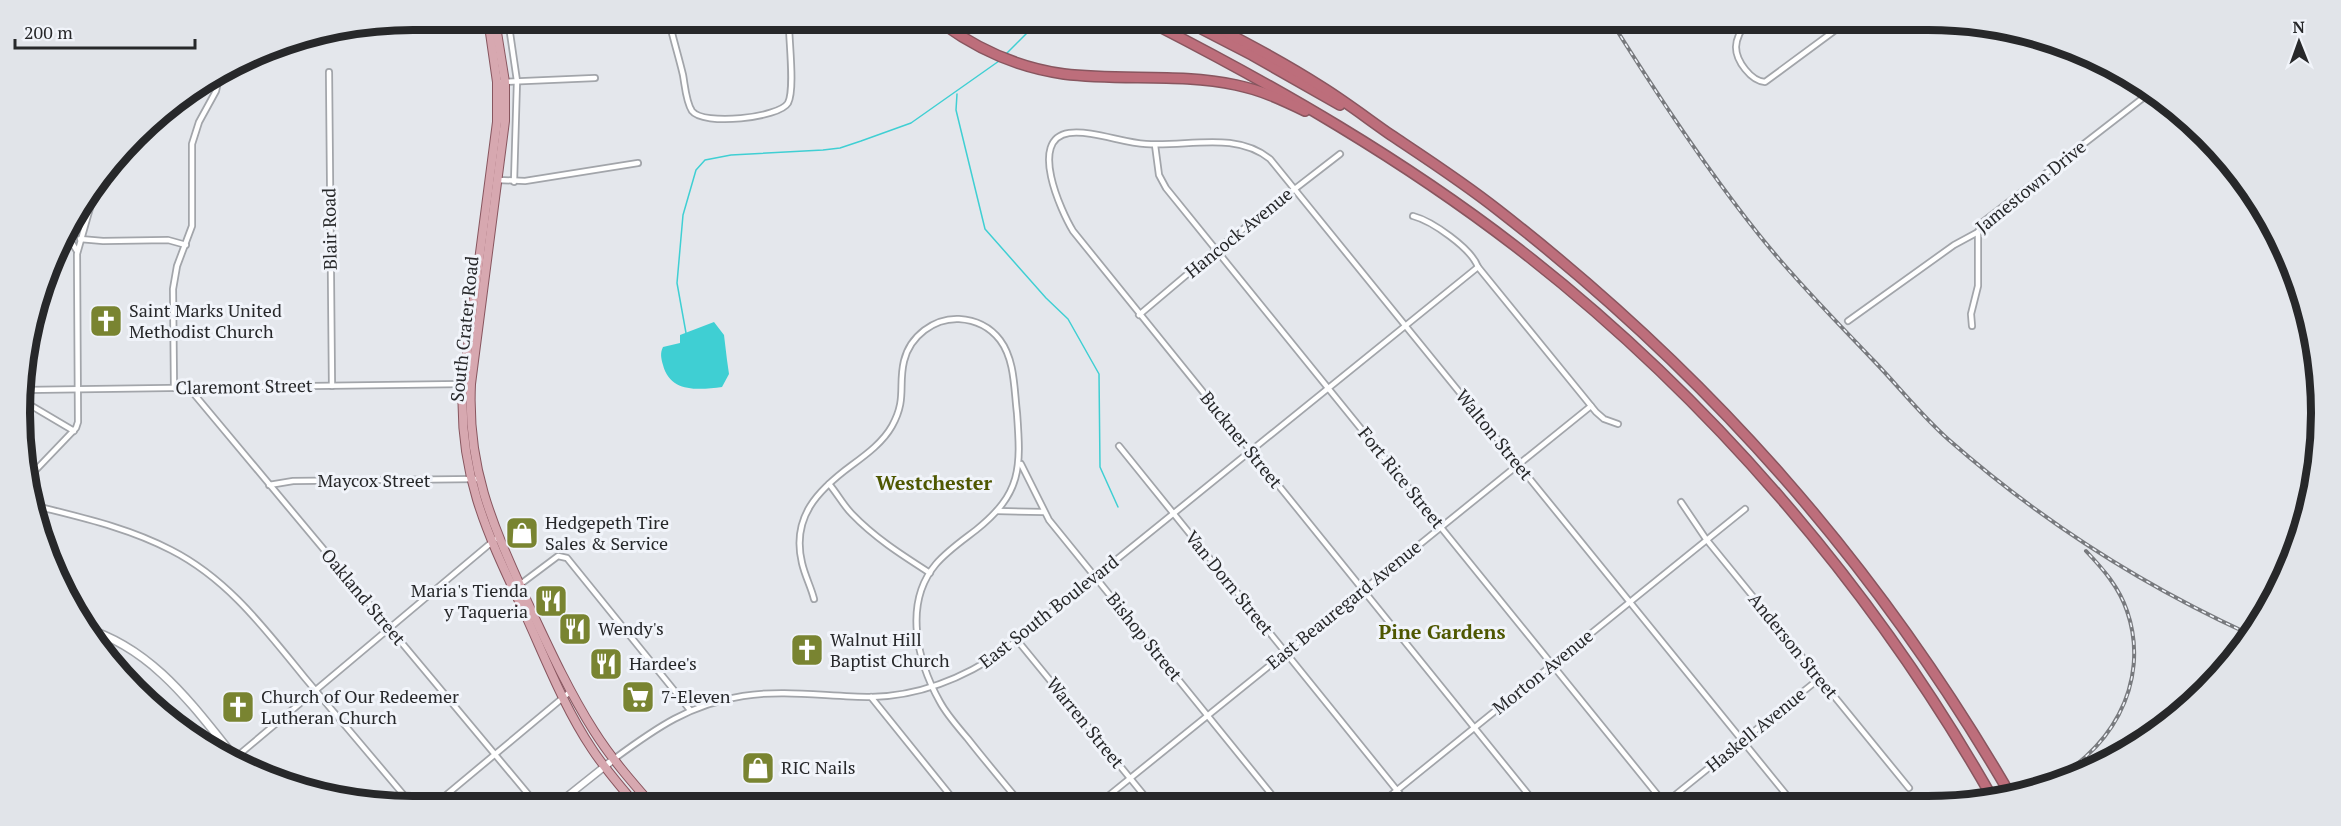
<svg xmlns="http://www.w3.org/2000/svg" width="2341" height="826" font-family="'PT Serif',serif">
<rect width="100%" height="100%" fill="#e4e7ec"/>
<path fill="#3fcfd3" d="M714 322 724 335 727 360 729 374 722 387C699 390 670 393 663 365 661 358 660 353 663 347L680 343V335Z"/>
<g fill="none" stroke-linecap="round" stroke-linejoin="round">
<g stroke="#3fcfd3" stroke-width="1.5">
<path d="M1006 54 1036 24"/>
<path d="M957 94 956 110 985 229 1046 298 1068 319 1099 374 1100 467 1118 507"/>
<path d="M686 333 677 283 683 215 696 170 705 160 731 155 823 150 840 148 861 141 911 123 999 61"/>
</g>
<g stroke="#a2a5aa" stroke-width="8">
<g id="minor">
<path d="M1748 20C1742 28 1736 37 1736 47 1736 61 1751 81 1765 82L1849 20"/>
<path d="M670 25C674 42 679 58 683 75 685 86 686 102 692 111 703 126 779 118 788 103 795 90 789 42 789 25"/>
<path d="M509 26 517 81 514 182"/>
<path d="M329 72 332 386"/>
<path d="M502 82 595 78"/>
<path d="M1155 145 1159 175 1166 188 1665 804"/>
<path d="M498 180 525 181 638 163"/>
<path d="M1413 216C1432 221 1471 248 1478 267L1596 412 1604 419 1618 424"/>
<path d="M65 232 77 251"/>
<path d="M80 239 103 241 168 240 186 245"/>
<path d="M1139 315 1216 250 1340 154"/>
<path d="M1848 321 1954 245 1978 232 1983 222 2152 91"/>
<path d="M1972 326 1971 314 1978 286V232"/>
<path d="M174 388 173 289 177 266 192 226V144L199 122 216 91 219 77"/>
<path d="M189 388 538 806"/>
<path d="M25 390 463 384"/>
<path d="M25 402 74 431"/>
<path d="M1119 446 1408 804"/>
<path d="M1021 464 1049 520 1280 805"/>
<path d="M30 476 76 428 78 422 77 254 94 194"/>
<path d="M829 484C837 493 843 505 852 514 875 538 902 555 930 573"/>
<path d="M269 485 293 481 478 479"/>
<path d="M1681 502 1706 539 1909 788"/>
<path d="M32 505C79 517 127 527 171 550 228 579 265 629 305 678 341 721 377 763 413 806"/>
<path d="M997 511 1044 512"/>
<path d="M518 586 558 556 567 558 690 710"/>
<path d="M814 599C811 587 805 576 802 563 791 517 818 490 852 465 867 454 883 442 892 426 907 399 898 386 904 361 910 336 934 318 959 319 976 320 990 327 1000 340 1015 360 1014 389 1017 413 1021 468 1022 493 976 530 963 540 947 551 936 564 903 603 917 661 940 702 947 715 958 727 968 739 986 762 1004 783 1022 805"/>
<path d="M1017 640 1152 805"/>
<path d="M871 697 958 805"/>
<path d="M235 758 498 537"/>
<path d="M614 759C656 728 690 704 743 696 785 689 828 697 871 697 920 696 966 677 1006 649L1478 267"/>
<path d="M1380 804 1745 509"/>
<path d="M1536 804 1073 231C1061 211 1028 139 1069 133 1092 130 1123 143 1146 144 1188 147 1235 131 1270 159L1793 803"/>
<path d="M1664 804 1820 678"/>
<path d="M1097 805 1591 406"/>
<path d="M433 806 571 691"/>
</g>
</g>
<g stroke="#a2a5aa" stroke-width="9">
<path id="tertiary" d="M555 806 614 759"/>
</g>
<g stroke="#a2a5aa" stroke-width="10">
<path id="secondary" d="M84 628C153 648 193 706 236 759"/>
</g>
<g stroke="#88565f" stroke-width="10">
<g id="primary">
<path d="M489 26 497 82V122L463 384C458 475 488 535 525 614 546 660 564 707 592 749 605 769 621 787 637 806"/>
<path d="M496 26 505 82V121L471 384C467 470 493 525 527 601 548 646 568 690 594 731 611 758 632 782 653 806"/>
</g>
</g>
<g stroke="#88565f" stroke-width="12">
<g id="motorway">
<path d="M1152 23C1279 88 1402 159 1515 246 1708 395 1873 587 1993 799"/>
<path d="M1190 23 1252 55 1340 105"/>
<path d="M1208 23C1247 43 1285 63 1322 87 1346 102 1368 119 1391 135 1427 159 1464 183 1498 210 1710 375 1875 562 2010 794"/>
<path d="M943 24C979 50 1020 68 1064 74 1121 81 1180 73 1236 85 1261 90 1282 100 1305 111"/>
</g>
</g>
<use href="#minor" stroke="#fff" stroke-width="4.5"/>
<use href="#tertiary" stroke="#fff" stroke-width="6"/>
<use href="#secondary" stroke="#fff" stroke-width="7"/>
<use href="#primary" stroke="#d7a8b0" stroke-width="8"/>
<use href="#motorway" stroke="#bd6e7b" stroke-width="9"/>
<g stroke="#787a7e" stroke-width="4">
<g id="rail">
<path d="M1611 21C1658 96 1708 172 1764 241 1798 283 1837 322 1874 361 1899 387 1922 416 1949 440 2039 519 2140 584 2249 634"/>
<path d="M2040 785C2109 757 2152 683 2127 611 2119 587 2103 569 2086 551"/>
</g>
</g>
<use href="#rail" stroke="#f1f4fa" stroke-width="1.5" stroke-dasharray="4.5" stroke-linecap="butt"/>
</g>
<defs>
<g id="church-square" transform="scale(1.725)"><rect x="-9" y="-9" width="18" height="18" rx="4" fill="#798431" stroke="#f1f4fa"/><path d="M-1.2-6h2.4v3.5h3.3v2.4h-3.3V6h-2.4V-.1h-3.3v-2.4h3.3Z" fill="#fff"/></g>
<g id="shop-square" transform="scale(1.725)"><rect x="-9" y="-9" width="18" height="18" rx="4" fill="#798431" stroke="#f1f4fa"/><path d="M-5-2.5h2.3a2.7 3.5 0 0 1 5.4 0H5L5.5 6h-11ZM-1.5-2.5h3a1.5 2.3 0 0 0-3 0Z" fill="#fff"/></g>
<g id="restaurant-square" transform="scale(1.725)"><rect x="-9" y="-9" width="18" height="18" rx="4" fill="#798431" stroke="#f1f4fa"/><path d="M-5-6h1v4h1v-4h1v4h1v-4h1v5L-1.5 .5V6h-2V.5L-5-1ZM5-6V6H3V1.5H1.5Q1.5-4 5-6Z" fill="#fff"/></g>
<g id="supermarket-square" transform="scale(1.725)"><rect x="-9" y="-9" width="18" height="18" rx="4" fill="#798431" stroke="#f1f4fa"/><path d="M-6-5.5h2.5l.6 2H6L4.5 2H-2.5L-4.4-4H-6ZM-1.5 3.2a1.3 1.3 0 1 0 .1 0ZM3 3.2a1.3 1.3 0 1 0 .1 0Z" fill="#fff"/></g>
</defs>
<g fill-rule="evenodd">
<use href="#church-square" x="106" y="321"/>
<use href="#shop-square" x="522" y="533"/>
<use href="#restaurant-square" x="551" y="601"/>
<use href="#restaurant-square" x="575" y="629"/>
<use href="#church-square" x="807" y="650"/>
<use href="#restaurant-square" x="606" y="664"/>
<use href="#supermarket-square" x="638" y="697"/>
<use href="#church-square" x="238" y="707"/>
<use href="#shop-square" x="758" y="768"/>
</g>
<g text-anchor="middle" stroke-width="6" stroke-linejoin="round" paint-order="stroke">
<g font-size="18" fill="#27282a" stroke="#f1f4fa">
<text transform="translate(2031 187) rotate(-39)" y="6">Jamestown Drive</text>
<text transform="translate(330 229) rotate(-91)" y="6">Blair Road</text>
<text transform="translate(1239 233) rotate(-39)" y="6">Hancock Avenue</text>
<text transform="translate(465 329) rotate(-84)" y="6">South Crater Road</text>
<text transform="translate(244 387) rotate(-1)" y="6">Claremont Street</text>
<text transform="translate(1494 435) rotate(51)" y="6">Walton Street</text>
<text transform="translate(1241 440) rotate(51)" y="6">Buckner Street</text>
<text transform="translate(1401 478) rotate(51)" y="6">Fort Rice Street</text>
<text x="374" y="487">Maycox Street</text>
<text transform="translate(1229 583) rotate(51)" y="6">Van Dorn Street</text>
<text transform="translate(363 597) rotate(50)" y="6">Oakland Street</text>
<text transform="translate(1344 605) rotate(-39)" y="6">East Beauregard Avenue</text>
<text transform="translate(1049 612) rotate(-38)" y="6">East South Boulevard</text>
<text transform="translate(1144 637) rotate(51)" y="6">Bishop Street</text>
<text transform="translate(1793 646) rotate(51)" y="6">Anderson Street</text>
<text transform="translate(1543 672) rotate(-39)" y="6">Morton Avenue</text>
<text transform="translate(1085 723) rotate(51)" y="6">Warren Street</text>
<text transform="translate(1756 730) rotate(-39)" y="6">Haskell Avenue</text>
</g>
<g font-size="18" fill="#27282a" stroke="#f1f4fa" text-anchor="start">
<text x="129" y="317">Saint Marks United<tspan x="129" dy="21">Methodist Church</tspan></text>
<text x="545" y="529">Hedgepeth Tire<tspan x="545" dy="21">Sales &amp; Service</tspan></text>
<text x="528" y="597" text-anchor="end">Maria's Tienda<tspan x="528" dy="21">y Taqueria</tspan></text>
<text x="598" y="635">Wendy's</text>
<text x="830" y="646">Walnut Hill<tspan x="830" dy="21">Baptist Church</tspan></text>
<text x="629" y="670">Hardee's</text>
<text x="261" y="703">Church of Our Redeemer<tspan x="261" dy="21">Lutheran Church</tspan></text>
<text x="661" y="703">7-Eleven</text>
<text x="781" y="774">RIC Nails</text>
</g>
<g font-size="20" font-weight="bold" fill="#4e5700" stroke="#f1f4fa">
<text x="934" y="490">Westchester</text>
<text x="1442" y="639">Pine Gardens</text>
</g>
</g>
<path d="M0 0H2341V826H0ZM413 30H1928A383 383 0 0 1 2311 413V413A383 383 0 0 1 1928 796H413A383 383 0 0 1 30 413V413A383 383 0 0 1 413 30Z" fill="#e1e4e9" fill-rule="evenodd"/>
<path fill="none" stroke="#27282a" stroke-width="8" d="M413 30H1928A383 383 0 0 1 2311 413V413A383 383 0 0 1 1928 796H413A383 383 0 0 1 30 413V413A383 383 0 0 1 413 30Z"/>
<g transform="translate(2299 42) rotate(359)" stroke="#f1f4fa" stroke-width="4.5" paint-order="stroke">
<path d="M0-4.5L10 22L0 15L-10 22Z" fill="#27282a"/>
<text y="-9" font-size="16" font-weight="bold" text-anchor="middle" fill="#27282a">N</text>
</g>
<path d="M15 39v9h180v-9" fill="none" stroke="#27282a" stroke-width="3"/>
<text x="24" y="39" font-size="18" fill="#27282a" stroke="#f1f4fa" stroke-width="4.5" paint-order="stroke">200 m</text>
</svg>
